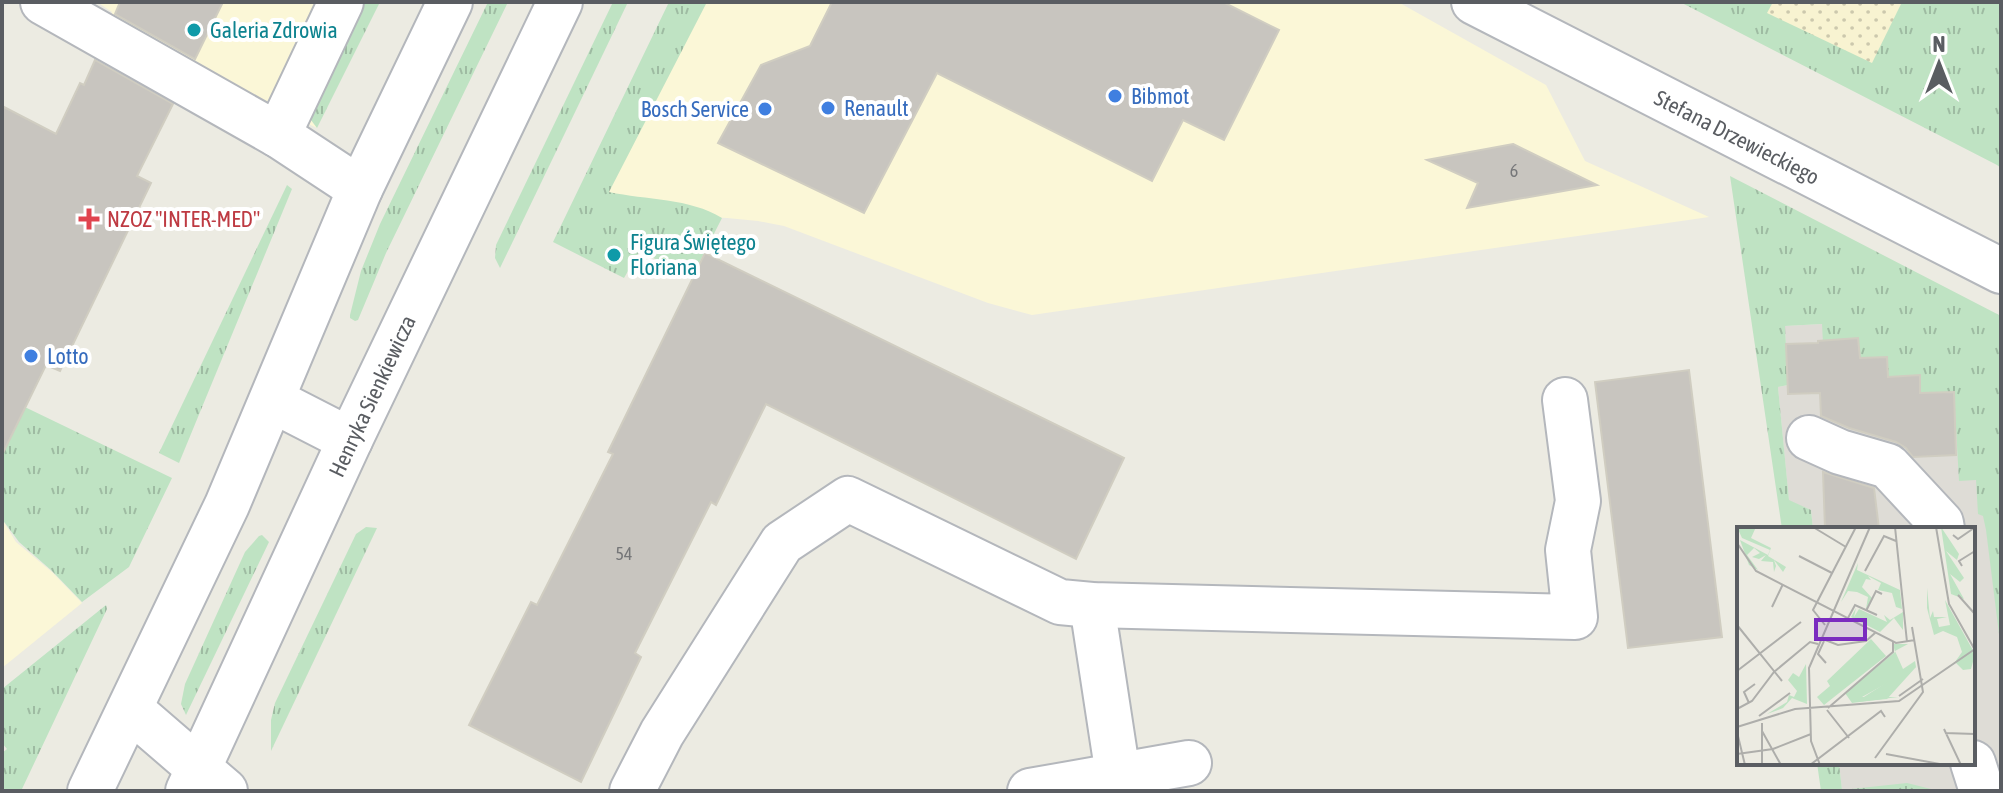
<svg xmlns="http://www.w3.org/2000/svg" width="2003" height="793" font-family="'Asap Condensed',sans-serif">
<defs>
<pattern id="grass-tufts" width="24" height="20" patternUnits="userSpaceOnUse" patternTransform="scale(2)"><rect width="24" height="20" fill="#bfe3c3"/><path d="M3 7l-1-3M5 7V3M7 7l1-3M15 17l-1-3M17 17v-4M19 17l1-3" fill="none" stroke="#9ebba2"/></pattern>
<pattern id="sand-dots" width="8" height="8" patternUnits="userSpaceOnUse" patternTransform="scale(2)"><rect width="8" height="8" fill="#f8f3d1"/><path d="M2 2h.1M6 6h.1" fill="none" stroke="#ccc8ad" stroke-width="1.8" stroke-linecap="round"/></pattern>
</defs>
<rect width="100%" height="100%" fill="#ecebe2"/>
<g fill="#fbf7d7">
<path d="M97 2H362L311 120 317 128 257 100 109 22 112 12Z"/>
<path d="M685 2H1398L1546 85 1585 161 1709 217 1032 315 988 303 784 226 758 221 727 218 590 211Z"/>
<path d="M2 519 16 542 52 572 82 603 2 668Z"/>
</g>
<path fill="#dedcd6" d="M1822 324 1954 392 2001 502V791H1842L1839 763H1973V529H1813L1811 510 1789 501 1778 387 1788 385 1785 326Z"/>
<g fill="url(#grass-tufts)">
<path d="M362 2H380L317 128 311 120 313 110Z"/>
<path d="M488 2H508L386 253 358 320 355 321 350 318V315L361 271 380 224Z"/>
<path d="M613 2H628L500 268 495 258 496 245Z"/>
<path d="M669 2H707L609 192C646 200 690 198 722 218L693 275 639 252 624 278 553 242Z"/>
<path d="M1680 2H2001V168L1997 165Z"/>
<path d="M1730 176 2001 316V650L1986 530 1983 516 1978 514 1976 480 1959 481 1954 392 1921 393 1919 375 1888 377 1823 343 1822 324 1785 326 1788 385 1778 387 1789 500 1811 510 1813 529H1782Z"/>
<path d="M287 185 292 189 179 463 159 453Z"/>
<path d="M2 396 172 478 129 567 82 602 52 571 19 542 2 519Z"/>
<path d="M366 527 377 528 271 751V720L275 703 356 534Z"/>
<path d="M262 535 269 542 186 715 181 704 185 684 245 552 259 536Z"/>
<path d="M106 605 107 609 22 789 21 791H2V753L7 749 2 743V689Z"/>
<path d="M1817 763H1839L1842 790 1907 783 1939 791H1821Z"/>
</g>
<path fill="url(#sand-dots)" d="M1773 2H1902L1872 63 1767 13Z"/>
<g fill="#c8c5bf" stroke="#d0cdc1" stroke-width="2">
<path d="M120 2H223L195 59 115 14Z"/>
<path d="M832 2H1223L1279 30 1224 140 1183 120 1152 181 937 73 864 213 718 143 761 65 810 46Z"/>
<path d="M95 60 173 104 137 176 151 183 60 371 46 365 2 455V106L56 134 80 83 84 85Z"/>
<path d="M1513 144 1597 185 1467 208 1478 183 1427 160Z"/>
<path d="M705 253 1124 458 1076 559 766 404 716 505 711 502 635 653 641 657 581 782 469 725 531 602 537 605 613 454 608 452Z"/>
<path d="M1858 338 1860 358 1887 357 1888 377 1920 375V393L1954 392 1956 455 1913 457 1906 448 1896 442 1849 428 1821 416 1820 393 1788 394 1786 344 1818 343V341Z"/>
<path d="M1689 370 1722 637 1628 648 1595 382Z"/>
<path d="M1823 472 1874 488 1879 529H1825Z"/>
</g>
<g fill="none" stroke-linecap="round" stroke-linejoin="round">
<g stroke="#b4b7bc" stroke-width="48">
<g id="minor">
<path d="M43 2 278 135 360 189"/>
<path d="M1474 2 2001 271"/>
<path d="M278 135 341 2"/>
<path d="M272 400 350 440"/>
<path d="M1809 438 1840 452 1888 466 1941 523 1942 529"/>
<path d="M1092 605 1118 775"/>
<path d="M130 709 225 791"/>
<path d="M1973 763 1982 791"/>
<path d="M90 791 227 505 360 189 450 2"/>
<path d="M188 791 350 440 560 2"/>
<path d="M632 791 662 733 782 543 848 499 1060 602 1092 605 1575 617 1568 550 1578 501 1565 400"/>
<path d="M1030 791 1189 763"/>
</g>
</g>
<use href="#minor" stroke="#fff" stroke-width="44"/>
</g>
<g fill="#0f9aa8" stroke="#fff" stroke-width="3">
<circle cx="194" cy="30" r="8"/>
<circle cx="614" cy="255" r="8"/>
</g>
<g fill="#3f7fe0" stroke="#fff" stroke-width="3">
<circle cx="1115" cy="96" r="8"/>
<circle cx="828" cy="108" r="8"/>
<circle cx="765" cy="109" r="8"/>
<circle cx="31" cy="356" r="8"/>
</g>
<path fill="#e0444e" stroke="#fff" stroke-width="3" d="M85 207h8v8h8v8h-8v8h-8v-8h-8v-8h8z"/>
<g text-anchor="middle" stroke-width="8" stroke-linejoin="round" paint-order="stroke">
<g font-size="18" fill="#767779">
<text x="1514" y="177">6</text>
<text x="624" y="560">54</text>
</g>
<g font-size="22" fill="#0d838f" stroke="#fff" text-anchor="start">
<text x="210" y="38">Galeria Zdrowia</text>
<text x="630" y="250">Figura Świętego<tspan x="630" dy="25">Floriana</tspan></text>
</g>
<g font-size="22" fill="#366cbe" stroke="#fff" text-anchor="start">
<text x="1131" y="104">Bibmot</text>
<text x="844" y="116">Renault</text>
<text x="749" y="117" text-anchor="end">Bosch Service</text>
<text x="47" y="364">Lotto</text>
</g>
<g font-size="22" fill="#5a5d62" stroke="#fff">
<text transform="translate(1737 137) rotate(27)" y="8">Stefana Drzewieckiego</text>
<text transform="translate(372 396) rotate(-65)" y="8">Henryka Sienkiewicza</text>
</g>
<g font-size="22" fill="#be3a42" stroke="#fff" text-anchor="start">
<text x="107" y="227">NZOZ "INTER-MED"</text>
</g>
</g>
<g transform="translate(1737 527)">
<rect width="238" height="238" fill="#ecebe2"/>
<path d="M0 0H19L14 11 34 21 31 29 49 40 46 45 37 33 39 39 37 45 36 35 24 34 29 28 22 32 15 30 23 26 17 21 10 28 21 43 12 38 3 13 31 28 33 23 5 11ZM121 36 120 43 163 63 165 82 159 80 155 66 141 63 144 56 131 49 134 53 129 52 125 60 135 71 129 82 131 70 120 65 111 64 104 75ZM190 61 193 91 196 84 197 90H210L200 92 202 100 213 98 208 73 238 127 234 142 226 143 218 135 225 125 220 110 206 104 197 108 190 81ZM119 81 117 90 122 82 150 95 147 88 153 93 166 85V103L157 91 143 105 114 90ZM156 117H171L158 124 166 142 178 134 179 140 125 170H161L115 176 108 166 158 125ZM69 137 70 177 55 171 46 181 30 187 50 175 52 168 57 170 60 164 51 153 56 146 62 150Z" fill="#bfe3c3"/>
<path d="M204 0 222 27 220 33 209 24 227 51 223 55 213 47 227 72 214 67ZM174 140H179L150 172 119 175Z" fill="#bfe3c3"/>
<path d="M134 112 149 129 87 178 80 170 93 159 90 154Z" fill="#bfe3c3"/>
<path fill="none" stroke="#aeaeab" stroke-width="2" d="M76 0 109 20M158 0 170 115M199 0 212 77 238 123M216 8 221 12 237 1M0 16 19 44 159 116 178 113M62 29 95 46M225 39 222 34 238 24M128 44 147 9 159 14M221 68 237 86M35 80 46 57M129 84 139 64 145 67M111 91 118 78 140 88M0 98 45 154M88 98 76 83 119 0M83 111 101 118 129 114 138 106M87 114 81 127 89 136M0 144 64 95M162 169 186 152M12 176 7 165 18 157M91 181 156 125V115M0 182 15 174 37 145 73 115 81 117M90 183 112 211M22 189 53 166M25 196V238M0 200 58 182 162 174 238 122M207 202 224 238M25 204 44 238M0 205 8 238M208 206 238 207M0 227 36 222 74 207M149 227 208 238M138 231 186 165 175 100M73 238 144 184 148 190M83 238 74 214 72 141 133 0"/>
<path fill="#7b2cbf" fill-opacity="0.15" stroke="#7b2cbf" stroke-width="4" d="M79 93H128V112H79Z"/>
<rect width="238" height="238" fill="none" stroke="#5a5d62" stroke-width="4"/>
</g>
<rect width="2003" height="793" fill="none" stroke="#5a5d62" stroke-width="8"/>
<g transform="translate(1939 64)" stroke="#ffffff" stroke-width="6" paint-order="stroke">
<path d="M0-6L14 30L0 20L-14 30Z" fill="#5a5d62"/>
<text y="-12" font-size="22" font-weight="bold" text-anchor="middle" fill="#5a5d62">N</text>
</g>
</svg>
